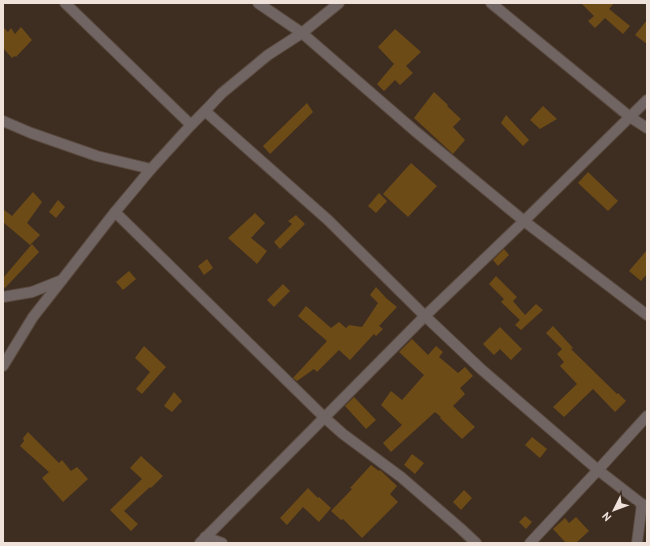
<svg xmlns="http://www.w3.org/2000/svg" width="650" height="546" font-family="'PT Sans',sans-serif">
<rect width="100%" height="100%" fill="#3e2d21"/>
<g fill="#6c4b17">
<path d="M581 3H614L609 9 630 26 623 34 605 18 595 28 588 21 594 16Z"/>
<path d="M647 20V44L635 35Z"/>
<path d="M3 27 8 32 11 28 15 34 21 27 32 40 16 57 15 56 12 58 3 48Z"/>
<path d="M395 29 421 52 406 66 413 73 400 85 395 80 384 91 377 84 394 64 378 47Z"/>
<path d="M434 92 448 105 447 106 461 119 453 127 465 140 453 154 414 118Z"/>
<path d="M307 103 313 112 270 154 263 146Z"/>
<path d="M543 106 557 119 540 129 530 120Z"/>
<path d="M506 115 529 140 523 146 501 123Z"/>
<path d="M411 163 437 186 408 217 383 194Z"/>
<path d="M588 172 618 201 608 211 578 183Z"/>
<path d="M33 192 42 202 27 223 40 235 30 245 3 222V209L12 216Z"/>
<path d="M379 193 387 201 376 213 368 206Z"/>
<path d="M58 200 65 207 56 218 49 212Z"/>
<path d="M255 213 265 223 251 238 267 251 257 264 228 238Z"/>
<path d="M296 215 305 224 280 249 274 242 292 224 288 221Z"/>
<path d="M32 244 39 252 5 288 3 286V278Z"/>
<path d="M504 249 509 255 498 266 493 260Z"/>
<path d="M647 250V274L641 281 629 271Z"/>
<path d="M207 259 213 268 204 275 198 266Z"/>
<path d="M129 271 136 279 123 290 116 282Z"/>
<path d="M496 276 517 297 513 301 525 315 536 304 543 310 521 330 515 325 520 320 501 302 504 299 489 284Z"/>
<path d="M283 284 290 291 274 307 267 300Z"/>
<path d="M376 287 386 298 397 307 379 326 383 329 376 336 374 334 350 360 339 350 317 372 314 369 297 381 293 378 327 341 298 316 306 306 331 328 339 322 346 328 349 325 362 327 378 303 370 295Z"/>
<path d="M553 326 573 348 571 349 617 394 618 393 626 401 615 412 593 389 564 417 553 407 577 384 560 366 564 362 557 354 562 349 546 333Z"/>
<path d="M500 327 522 349 511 360 500 349 494 355 483 344Z"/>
<path d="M412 339 428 355 436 346 443 352 439 357 458 373 465 367 473 376 460 388 465 394 453 406 475 427 462 439 440 418 441 417 435 412 391 452 383 443 402 425 381 405 391 391 402 400 424 375 399 352Z"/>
<path d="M144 346 166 367 142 394 136 389 150 372 135 358Z"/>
<path d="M174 392 182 401 172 412 164 406Z"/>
<path d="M354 397 376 420 366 429 345 406Z"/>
<path d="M28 432 59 463 62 460 71 471 77 467 88 479 63 502 42 478 49 472 20 446 24 441 23 438Z"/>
<path d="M532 437 547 449 540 458 525 445Z"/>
<path d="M412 454 424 463 415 474 404 465Z"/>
<path d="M141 456 163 476 151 488 150 487 124 511 138 524 131 531 110 510 142 479 130 468Z"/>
<path d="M371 465 379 471 380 470 397 486 390 494 398 502 362 538 343 519 341 520 331 511 352 489 350 488Z"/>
<path d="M308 488 318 498 319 497 331 508 319 522 303 507 287 525 280 518Z"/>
<path d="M464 490 472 498 461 510 453 502Z"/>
<path d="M525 516 532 522 526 529 519 522Z"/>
<path d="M576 517 589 531 576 543H566L553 529 565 518 569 523Z"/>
</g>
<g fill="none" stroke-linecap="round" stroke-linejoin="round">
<g stroke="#5a4a3f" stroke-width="12">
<g id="street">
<path d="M65 3 191 125"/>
<path d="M258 3 302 33 415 131 524 221 647 315"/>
<path d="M491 3 630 117 647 128"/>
<path d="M205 111 328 220 425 316 481 369 598 470 647 508"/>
<path d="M3 121 31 133 97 156 151 169"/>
<path d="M115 212 325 418 343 434 401 477 460 528 476 543"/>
<path d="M3 297 32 292 62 280"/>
<path d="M3 366 33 317 62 280 115 212 151 169 191 125 205 111 222 93 268 55 302 33 339 3"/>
<path d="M205 537 222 543"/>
<path d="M200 543 425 316 524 221 647 100"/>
<path d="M530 543 598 470 647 416"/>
<path d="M637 543 642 504"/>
</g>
</g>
<use href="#street" stroke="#706563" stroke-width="10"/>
</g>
<rect width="650" height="546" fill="none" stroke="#eee2db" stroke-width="8"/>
<g transform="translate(614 510) rotate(228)" stroke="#3e2d21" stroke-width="3" paint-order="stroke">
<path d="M0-3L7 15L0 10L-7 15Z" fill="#eee2db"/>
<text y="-6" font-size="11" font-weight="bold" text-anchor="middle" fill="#eee2db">N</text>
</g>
</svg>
